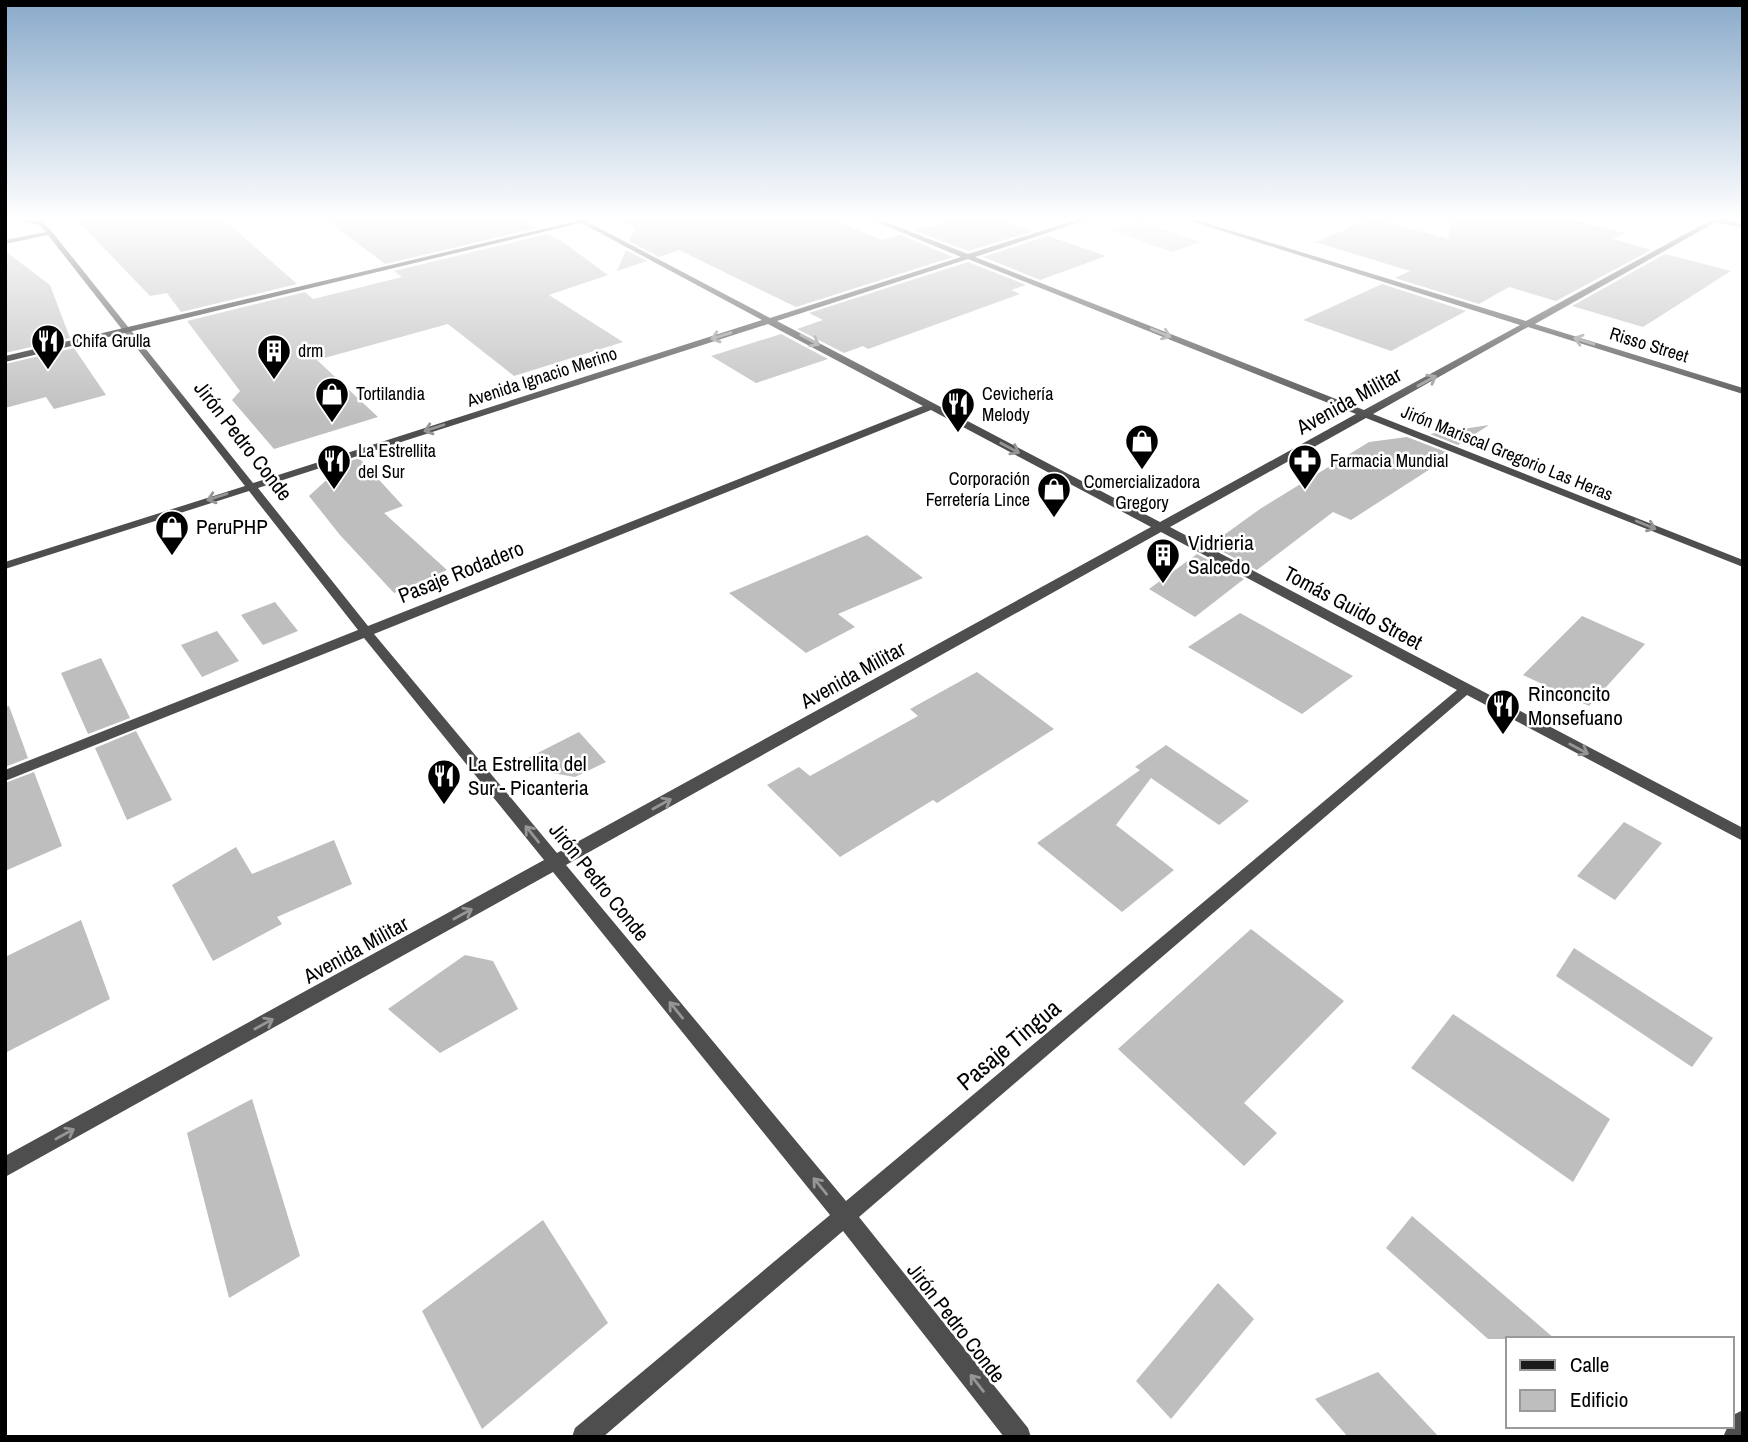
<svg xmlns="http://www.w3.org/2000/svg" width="1748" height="1442" font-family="'Archivo Narrow',sans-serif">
<rect width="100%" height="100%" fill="#fff"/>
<path fill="#d5d5d5" d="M1137 220 1201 242 1172 252 1108 229Z"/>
<g fill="#bebebe">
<path d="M75 218H222L297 284 181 312 167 293 150 296Z"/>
<path d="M324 218H519L537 228 385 264Z"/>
<path d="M614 218H827L882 240 901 235 953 257 796 307 679 250 659 257 629 241 635 228Z"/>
<path d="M959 218H998L1034 231 968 251 915 231Z"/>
<path d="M1373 218 1448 239 1451 218H1564L1625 233 1613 239 1651 250 1556 301 1509 287 1479 304 1395 278 1410 271 1315 242Z"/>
<path d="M547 234 560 240 608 275 549 295 623 342 514 376 448 324 317 360 378 417 274 449 232 400 240 391 187 321 305 292 313 299 402 277 394 271Z"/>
<path d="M1048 236 1106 256 1040 280 983 257Z"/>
<path d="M626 250 647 261 617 271Z"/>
<path d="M5 251 50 285 70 338 5 353Z"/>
<path d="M1665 254 1731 271 1643 327 1572 306Z"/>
<path d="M968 262 1026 285 1011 290 1020 294 868 349 863 346 844 353 797 329 823 320 809 313Z"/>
<path d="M1382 284 1466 311 1391 351 1303 320Z"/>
<path d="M781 334 828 359 756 383 711 356Z"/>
<path d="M74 348 106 395 54 409 46 397 5 408V364Z"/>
<path d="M1489 425 1458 445 1430 434Z"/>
<path d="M1407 437 1446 452 1435 459 1441 462 1351 520 1333 512 1257 570 1210 545 1260 509 1369 442Z"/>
<path d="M359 458 403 506 384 513 447 570 394 593 340 535 309 496 345 463Z"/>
<path d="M867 535 923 578 838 614 855 627 806 653 729 593Z"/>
<path d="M1197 554 1244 579 1195 617 1149 589Z"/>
<path d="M275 602 298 631 263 645 241 615Z"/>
<path d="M1240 613 1353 676 1302 714 1188 647Z"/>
<path d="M1582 616 1645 644 1589 706 1523 675Z"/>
<path d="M217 631 239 661 202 677 181 645Z"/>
<path d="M101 658 130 718 88 734 61 673Z"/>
<path d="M977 672 1054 729 937 803 933 800 840 857 767 785 799 767 810 776 918 716 910 709Z"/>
<path d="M9 706 28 758 5 767V707Z"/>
<path d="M136 731 172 800 127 820 95 748Z"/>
<path d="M579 732 606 762 575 777 512 766Z"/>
<path d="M1166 745 1249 801 1219 825 1151 778 1116 825 1174 870 1122 912 1037 843 1140 770 1135 767Z"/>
<path d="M34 772 62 846 5 871V783Z"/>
<path d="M1624 822 1662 843 1615 900 1577 876Z"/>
<path d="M334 840 352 884 277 917 282 924 213 961 172 885 236 847 252 874Z"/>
<path d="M81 920 110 999 5 1053V957Z"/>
<path d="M1251 929 1344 1001 1244 1103 1277 1133 1244 1166 1118 1049Z"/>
<path d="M1574 948 1713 1038 1692 1067 1556 976Z"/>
<path d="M465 955 493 961 518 1009 440 1053 388 1009Z"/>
<path d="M1453 1014 1610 1119 1573 1182 1411 1068Z"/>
<path d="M252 1099 300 1256 229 1298 187 1133Z"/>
<path d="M1412 1216 1555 1339H1488L1386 1248Z"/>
<path d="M543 1220 608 1323 482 1429 422 1311Z"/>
<path d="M1218 1283 1254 1319 1171 1419 1136 1381Z"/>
<path d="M1378 1372 1439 1437H1348L1315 1399Z"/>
</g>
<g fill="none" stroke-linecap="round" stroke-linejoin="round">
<g fill="#4e4e4e" fill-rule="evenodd">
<path d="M9 218 41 221 49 228 253 483 762 320 572 218H580L770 318 961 257 867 218H875L968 254 1083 218H1092L975 257 1364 410 1520 325 1181 218H1190L1526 321 1709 221 1707 218H1722L1721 219 1743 224V228L1716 222 1535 324 1743 388V394L1528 327 1373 414 1743 560V567L1366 418 1170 527 1743 828V841L1467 695 859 1217 1028 1428 1031 1437H1004L843 1231 603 1437H572L575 1428 830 1215 553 872 5 1177V1156L544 860 364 638 5 781V770L358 630 249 491 5 569V562L245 486 48 235 5 244V240L46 232 39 225ZM968 259 1356 414 1160 522 777 321ZM768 324 923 406 368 626 258 488ZM931 410 1151 527 557 853 374 634ZM1161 532 1457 690 846 1201 566 865Z"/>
<path d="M1743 1410V1437H1723L1728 1426H1732L1735 1414Z"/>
</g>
<path fill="#1b1b1b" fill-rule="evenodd" d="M590 218H601L5 362V356Z"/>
</g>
<defs><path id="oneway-shaft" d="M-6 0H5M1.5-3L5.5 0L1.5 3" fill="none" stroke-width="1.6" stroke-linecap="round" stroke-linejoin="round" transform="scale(1.75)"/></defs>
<g stroke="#959595">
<use href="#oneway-shaft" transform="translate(1161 333) rotate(22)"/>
<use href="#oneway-shaft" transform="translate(721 336) rotate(162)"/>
<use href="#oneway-shaft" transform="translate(810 340) rotate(28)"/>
<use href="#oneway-shaft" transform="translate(1584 341) rotate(-163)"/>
<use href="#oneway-shaft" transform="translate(1427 381) rotate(-29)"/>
<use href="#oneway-shaft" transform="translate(434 428) rotate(162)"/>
<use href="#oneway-shaft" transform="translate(1010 448) rotate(28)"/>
<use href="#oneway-shaft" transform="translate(217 497) rotate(162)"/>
<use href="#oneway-shaft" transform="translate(1646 525) rotate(22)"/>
<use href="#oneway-shaft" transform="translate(1579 749) rotate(28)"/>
<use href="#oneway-shaft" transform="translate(662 804) rotate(-29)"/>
<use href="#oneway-shaft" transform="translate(532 834) rotate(-129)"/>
<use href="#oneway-shaft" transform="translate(463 914) rotate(-29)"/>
<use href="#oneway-shaft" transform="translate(676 1010) rotate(-129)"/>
<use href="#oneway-shaft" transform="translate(264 1024) rotate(-29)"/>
<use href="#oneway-shaft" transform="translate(65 1134) rotate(-29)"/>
<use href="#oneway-shaft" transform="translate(820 1186) rotate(-129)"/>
<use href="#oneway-shaft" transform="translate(977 1383) rotate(-128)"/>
</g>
<linearGradient id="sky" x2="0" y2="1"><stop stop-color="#89aaca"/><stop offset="0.52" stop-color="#fff"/><stop offset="1" stop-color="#fff" stop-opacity="0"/></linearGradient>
<rect width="1748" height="420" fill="url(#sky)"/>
<defs>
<g id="restaurant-pin" transform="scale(1.75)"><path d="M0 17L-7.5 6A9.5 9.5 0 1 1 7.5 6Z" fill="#000" stroke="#fff"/><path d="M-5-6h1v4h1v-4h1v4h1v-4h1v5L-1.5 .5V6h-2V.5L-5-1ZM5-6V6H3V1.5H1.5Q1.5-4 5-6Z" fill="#fff"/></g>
<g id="building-pin" transform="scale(1.75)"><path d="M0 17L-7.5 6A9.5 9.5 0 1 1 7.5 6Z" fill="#000" stroke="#fff"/><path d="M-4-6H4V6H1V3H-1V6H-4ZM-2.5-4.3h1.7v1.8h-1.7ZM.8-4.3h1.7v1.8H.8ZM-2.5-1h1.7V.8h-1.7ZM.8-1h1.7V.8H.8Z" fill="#fff"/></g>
<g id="shop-pin" transform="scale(1.75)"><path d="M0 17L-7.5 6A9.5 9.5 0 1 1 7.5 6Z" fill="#000" stroke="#fff"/><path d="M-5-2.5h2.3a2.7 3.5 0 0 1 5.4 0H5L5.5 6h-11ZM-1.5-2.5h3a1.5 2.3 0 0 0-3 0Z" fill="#fff"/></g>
<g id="pharmacy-pin" transform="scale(1.75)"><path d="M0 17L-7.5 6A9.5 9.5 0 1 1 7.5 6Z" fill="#000" stroke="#fff"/><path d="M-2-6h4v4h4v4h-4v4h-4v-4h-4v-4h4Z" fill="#fff"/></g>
</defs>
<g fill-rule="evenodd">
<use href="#restaurant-pin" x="48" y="341"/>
<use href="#building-pin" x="274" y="351"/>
<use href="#shop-pin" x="332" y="394"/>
<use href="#restaurant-pin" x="958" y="404"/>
<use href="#shop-pin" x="1142" y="441"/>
<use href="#restaurant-pin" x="334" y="461"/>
<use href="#pharmacy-pin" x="1305" y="461"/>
<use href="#shop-pin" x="1054" y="489"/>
<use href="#shop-pin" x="172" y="527"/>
<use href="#building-pin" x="1163" y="555"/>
<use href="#restaurant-pin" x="1503" y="706"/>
<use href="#restaurant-pin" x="444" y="776"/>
</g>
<g text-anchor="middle" stroke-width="5" stroke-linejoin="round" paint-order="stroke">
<g font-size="18" fill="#000" stroke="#fff" text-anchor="start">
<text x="72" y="347">Chifa Grulla</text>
<text x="298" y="357">drm</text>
<text x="356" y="400">Tortilandia</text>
<text x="982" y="400">Cevichería<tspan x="982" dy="21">Melody</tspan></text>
<text x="358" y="457">La Estrellita<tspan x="358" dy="21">del Sur</tspan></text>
<text x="1330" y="467">Farmacia Mundial</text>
<text x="1030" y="485" text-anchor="end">Corporación<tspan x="1030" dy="21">Ferretería Lince</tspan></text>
<text x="1142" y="488" text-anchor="middle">Comercializadora<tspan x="1142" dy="21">Gregory</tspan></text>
</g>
<g font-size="18" fill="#000" stroke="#fff">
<text transform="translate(1649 345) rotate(17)" y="6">Risso Street</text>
<text transform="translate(542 377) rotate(-18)" y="6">Avenida Ignacio Merino</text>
<text transform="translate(1507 453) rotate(22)" y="6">Jirón Mariscal Gregorio Las Heras</text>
</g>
<g font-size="21" fill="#000" stroke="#fff">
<text transform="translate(1349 401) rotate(-29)" y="7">Avenida Militar</text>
<text transform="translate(243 441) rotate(52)" y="7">Jirón Pedro Conde</text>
<text transform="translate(461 572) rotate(-22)" y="7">Pasaje Rodadero</text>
<text transform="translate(1353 608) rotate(28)" y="7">Tomás Guido Street</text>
<text transform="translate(853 675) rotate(-29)" y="7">Avenida Militar</text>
<text transform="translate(599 882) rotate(51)" y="7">Jirón Pedro Conde</text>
<text transform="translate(356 950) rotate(-29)" y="7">Avenida Militar</text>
<text transform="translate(956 1323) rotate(52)" y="7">Jirón Pedro Conde</text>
</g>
<g font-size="21" fill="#000" stroke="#fff" text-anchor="start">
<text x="196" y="534">PeruPHP</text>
<text x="1188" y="550">Vidrieria<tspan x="1188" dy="24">Salcedo</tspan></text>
<text x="1528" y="701">Rinconcito<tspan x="1528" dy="24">Monsefuano</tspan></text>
<text x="468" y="771">La Estrellita del<tspan x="468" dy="24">Sur - Picanteria</tspan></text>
</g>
<g font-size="24" fill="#000" stroke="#fff">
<text transform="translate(1009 1045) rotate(-40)" y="8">Pasaje Tingua</text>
</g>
</g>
<rect width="1748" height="1442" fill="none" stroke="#000000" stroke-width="14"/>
<rect x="1506" y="1337" width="228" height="91" fill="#ffffff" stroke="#999999" stroke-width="2"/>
<rect x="1520" y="1360" width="35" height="10" fill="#1b1b1b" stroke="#999999" stroke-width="2"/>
<text x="1570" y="1372" font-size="21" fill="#000000">Calle</text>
<rect x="1520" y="1390" width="35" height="21" fill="#bebebe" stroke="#999999" stroke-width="2"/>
<text x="1570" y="1407" font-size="21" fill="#000000">Edificio</text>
</svg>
